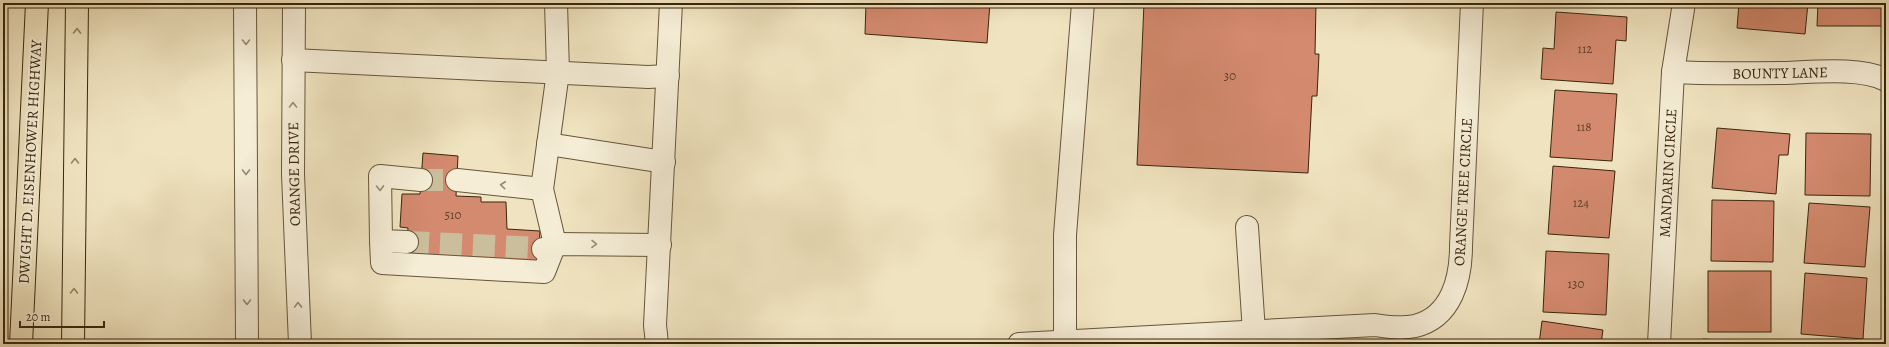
<svg xmlns="http://www.w3.org/2000/svg" width="1889" height="347" font-family="Alegreya,serif">
<rect width="100%" height="100%" fill="#f0e4c0"/>
<filter id="stains"><feTurbulence type="fractalNoise" baseFrequency=".005" numOctaves="4"/><feColorMatrix values="0 0 0 0 .2 0 0 0 0 .09 0 0 0 0 .02 0 0 0 .5 -.17"/></filter>
<radialGradient id="worn" r=".72"><stop offset=".6" stop-color="#630" stop-opacity="0"/><stop offset="1" stop-color="#630" stop-opacity=".3"/></radialGradient>
<g fill="#d48a6f" stroke="#38260c">
<path d="M695 3H722V5Z"/>
<path d="M866 3H990L987 43 865 34Z"/>
<path d="M1144 3H1316L1315 54H1319L1317 96H1312L1308 173 1137 165Z"/>
<rect x="1553" y="3" width="77" height="3"/>
<path d="M1739 3H1808L1805 34 1737 28Z"/>
<path d="M1818 3H1886V26H1817Z"/>
<path d="M1556 12 1627 17 1626 41 1616 40 1613 84 1541 79 1543 48 1554 49Z"/>
<path d="M1555 90 1617 94 1612 161 1550 157Z"/>
<path d="M1717 128 1790 134 1788 155H1779L1776 194 1712 188Z"/>
<path d="M1806 133 1871 134 1870 196 1805 195Z"/>
<path d="M423 153 458 156 456 196 481 197V202H506L507 229 540 231 538 261 406 255 408 228 400 227 402 194H420Z"/>
<path d="M1553 166 1615 171 1609 238 1548 234Z"/>
<path d="M1712 200 1774 201 1773 262 1711 261Z"/>
<path d="M1809 203 1870 207 1865 267 1804 263Z"/>
<path d="M1546 251 1609 254 1606 315 1543 312Z"/>
<rect x="1708" y="271" width="63" height="61"/>
<path d="M1805 273 1867 278 1863 339 1801 334Z"/>
<path d="M1542 321 1603 330 1601 344H1539Z"/>
<path d="M1703 339 1775 344H1703Z"/>
</g>
<g fill="none" stroke-linecap="round" stroke-linejoin="round">
<g stroke="#cbbe9c" stroke-width="22" stroke-dasharray="22 11" stroke-linecap="butt">
<path d="M421 180H457"/>
<path d="M407 242 539 248"/>
</g>
<g stroke="#665639" stroke-width="24">
<g id="minor">
<path d="M245 3 247 344"/>
<path d="M294 3 293 174 300 344"/>
<path d="M293 60 648 77 668 76"/>
<path d="M1673 72C1711 74 1748 73 1786 73 1814 72 1861 67 1886 80"/>
<path d="M548 144 664 162"/>
<path d="M457 180 542 189"/>
<path d="M1247 227 1254 332"/>
<path d="M381 241 382 263 544 272 555 244 542 189 558 72 556 3"/>
<path d="M407 242 381 241 380 176 421 180"/>
<path d="M543 249H546L555 244 660 245"/>
<path d="M657 344 655 325 671 3"/>
<path d="M1019 344 1375 325C1388 327 1402 329 1415 326 1452 317 1461 278 1461 246L1472 3"/>
<path d="M1065 344V235L1083 3"/>
<path d="M1659 344 1673 72 1684 3"/>
</g>
</g>
<g stroke="#38260c" stroke-width="24">
<g id="highway">
<path d="M21 344 37 3"/>
<path d="M73 344 77 3"/>
</g>
</g>
<use href="#minor" stroke="#f5edd6" stroke-width="22"/>
<use href="#highway" stroke="#f0e4c0" stroke-width="22"/>
</g>
<defs><path id="oneway-chevron" d="M-2-3.5L2.5 0L-2 3.5" fill="none" stroke-width="1.6" stroke-linecap="round" stroke-linejoin="round"/></defs>
<g stroke="#948566">
<use href="#oneway-chevron" transform="translate(77 31) rotate(-89)"/>
<use href="#oneway-chevron" transform="translate(75 161) rotate(-89)"/>
<use href="#oneway-chevron" transform="translate(74 291) rotate(-89)"/>
</g>
<g stroke="#968a71">
<use href="#oneway-chevron" transform="translate(246 42) rotate(90)"/>
<use href="#oneway-chevron" transform="translate(293 105) rotate(-90)"/>
<use href="#oneway-chevron" transform="translate(246 172) rotate(90)"/>
<use href="#oneway-chevron" transform="translate(503 185) rotate(-174)"/>
<use href="#oneway-chevron" transform="translate(380 188) rotate(89)"/>
<use href="#oneway-chevron" transform="translate(594 244) rotate(1)"/>
<use href="#oneway-chevron" transform="translate(247 302) rotate(90)"/>
<use href="#oneway-chevron" transform="translate(298 305) rotate(-92)"/>
</g>
<g text-anchor="middle" stroke-width="4" stroke-linejoin="round" paint-order="stroke">
<g font-size="13" fill="#5f3f25">
<text x="1585" y="53">112</text>
<text x="1230" y="80">30</text>
<text x="1584" y="131">118</text>
<text x="1581" y="207">124</text>
<text x="453" y="219">510</text>
<text x="1576" y="288">130</text>
</g>
<g font-size="15" fill="#38260c" stroke="#f5edd6">
<text transform="translate(1780 73) rotate(-1)" y="5">BOUNTY LANE</text>
<text transform="translate(30 162) rotate(-87)" y="5">DWIGHT D. EISENHOWER HIGHWAY</text>
<text transform="translate(1668 173) rotate(-87)" y="5">MANDARIN CIRCLE</text>
<text transform="translate(294 174) rotate(-91)" y="5">ORANGE DRIVE</text>
<text transform="translate(1463 192) rotate(-87)" y="5">ORANGE TREE CIRCLE</text>
</g>
</g>
<rect width="1889" height="347" fill="none" stroke="#f0e4c0" stroke-width="16"/>
<rect x="4" y="4" width="1881" height="339" fill="none" stroke="#38260c" stroke-width="2"/>
<rect x="8" y="8" width="1873" height="331" fill="none" stroke="#38260c"/>
<path d="M20 321v6h84v-6" fill="none" stroke="#38260c" stroke-width="2"/>
<text x="26" y="321" font-size="12" fill="#38260c" stroke="#f5edd6" stroke-width="3" paint-order="stroke">20 m</text>
<rect width="100%" height="100%" filter="url(#stains)"/>
<rect width="100%" height="100%" fill="url(#worn)"/>
</svg>
